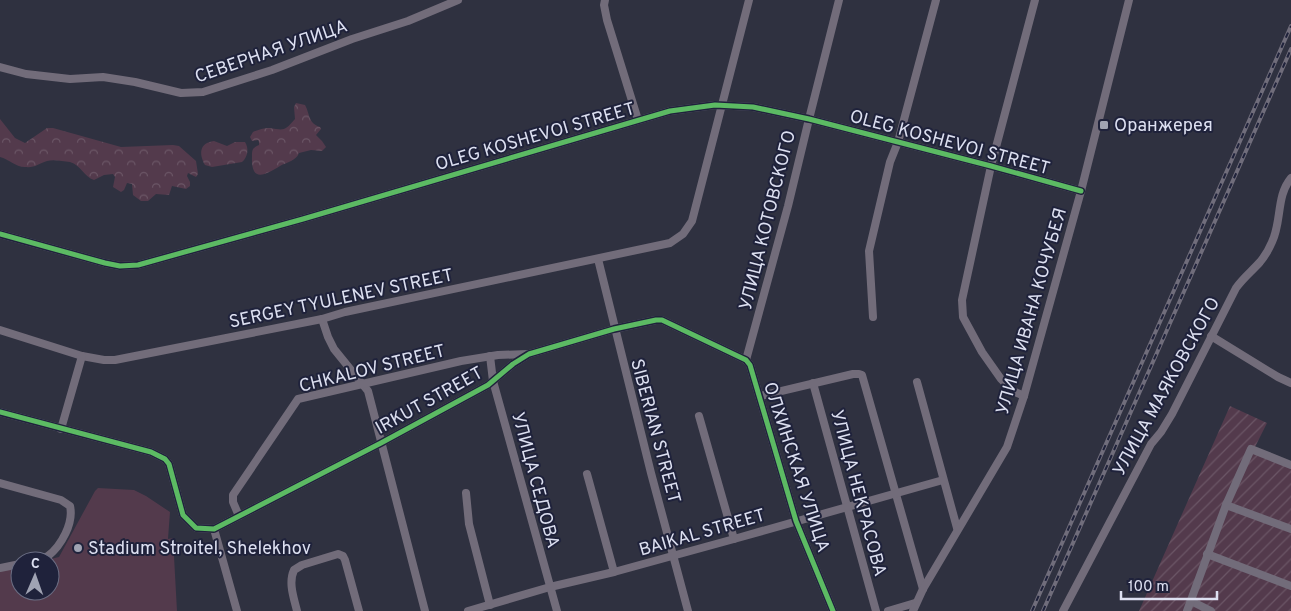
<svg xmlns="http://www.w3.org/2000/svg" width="1291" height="611" font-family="Overpass,sans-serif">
<defs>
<pattern id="forest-crowns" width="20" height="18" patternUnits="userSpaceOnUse" patternTransform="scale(1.25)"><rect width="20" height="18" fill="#533a4c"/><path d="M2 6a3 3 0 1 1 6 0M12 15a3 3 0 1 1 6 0" fill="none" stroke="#6b5666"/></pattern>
<pattern id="garden-furrows" width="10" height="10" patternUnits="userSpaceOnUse" patternTransform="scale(1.25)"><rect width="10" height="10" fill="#533a4c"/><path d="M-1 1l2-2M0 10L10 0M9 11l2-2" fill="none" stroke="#6b5666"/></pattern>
</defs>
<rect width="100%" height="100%" fill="#2f3140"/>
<g fill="url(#forest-crowns)">
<path d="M296 103 305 105C310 114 308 123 320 127L321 129 316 135 322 141 326 147 322 151 311 150 299 153C296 161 287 162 280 166 265 175 251 183 252 157 252 150 252 148 259 145V142L258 140 252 141 250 137 253 132C258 130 264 128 269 128 284 130 284 132 295 119L294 107Z"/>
<path d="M0 119 15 138 25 143 47 128H53L121 147 173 145 179 146 196 161 198 174 196 177 188 173 187 176 190 182V186L186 189 172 186 169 195 156 194 148 201H141L133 195 132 184 127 183 124 190 121 192 113 187 115 177 113 174 104 175 94 180C84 177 81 165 70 162 63 161 53 159 47 161 38 164 35 168 25 167 15 167 9 159 0 157Z"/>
<path d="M214 141 227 146 235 142H245C249 148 248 157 242 162L212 167 205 165C199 154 199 143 214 141Z"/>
</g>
<path fill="url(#garden-furrows)" d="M1230 406 1267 423 1255 447 1291 462V611H1139Z"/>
<path fill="#533a4c" d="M98 488 134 490 146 496 170 512 168 539 173 538 177 611H0V570L20 566V591H50V561H42L59 557 95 491Z"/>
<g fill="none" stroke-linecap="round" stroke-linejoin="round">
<g stroke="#726c7a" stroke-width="8">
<path d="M605 0 604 5 607 20 638 120"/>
<path d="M0 67 26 74 70 79 103 77 135 82 181 93 203 92 272 70 352 39 408 21 458 0"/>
<path d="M0 234 105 263 120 266 138 265 303 219 670 111 715 105 753 107 809 119 991 166 1081 191"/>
<path d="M598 259 651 473 688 611"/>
<path d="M873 317 869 251 890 162 898 142 936 0"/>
<path d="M322 319 328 337 334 349 368 391 425 611"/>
<path d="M0 330 82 356 104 360H115L322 319 345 312 670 243 683 234 692 221 749 0"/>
<path d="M1211 336 1278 377 1291 383"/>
<path d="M490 356 493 381 557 611"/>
<path d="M746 360 788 206 809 119 839 0"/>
<path d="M917 382 957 528"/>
<path d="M813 383 876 611"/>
<path d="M760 396 853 374H859L862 375 923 589"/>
<path d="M1024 396 1013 391 1001 379 982 352 963 317 962 300 991 166 1035 0"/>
<path d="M0 412 151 452 165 459 169 464 183 515 196 528 214 529 381 443 488 385 513 364 529 354 614 329 656 320H662L746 360 750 365 796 521 833 611"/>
<path d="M699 416 734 539"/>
<path d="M61 429 82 356"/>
<path d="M587 474 614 572"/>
<path d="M0 483 61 500 70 506C74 523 61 546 48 556 43 559 38 560 32 561"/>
<path d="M466 493 469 524 490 605"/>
<path d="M1226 505 1291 529"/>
<path d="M239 516 233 502V495L298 399 461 361 498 355 528 354"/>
<path d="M214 529 237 611"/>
<path d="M1207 554 1291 586"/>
<path d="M0 568 20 564"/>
<path d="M1191 601 1211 611"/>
<path d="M297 611C294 598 288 583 294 570L302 565 338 554 343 556 345 560 359 611"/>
<path d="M468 611 550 587 614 572 734 539 943 480"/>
<path d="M888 611 915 603"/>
<path d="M913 611 923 589 1007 447 1024 396 1081 191 1129 0"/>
<path d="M1063 611 1151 444 1161 432 1172 414 1236 288C1243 278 1252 271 1260 262 1265 256 1269 249 1272 242 1282 221 1276 196 1291 178"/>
<path d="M1187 611 1226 505 1251 449 1291 465"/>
</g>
<g stroke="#706d7b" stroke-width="4">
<g id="rail">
<path d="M1032 611 1291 26"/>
<path d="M1043 611 1291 49"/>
</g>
</g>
<use href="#rail" stroke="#1f223b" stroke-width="2" stroke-dasharray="5.5" stroke-linecap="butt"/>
<g stroke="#1f223b" stroke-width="8">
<g id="cycleway">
<path d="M0 234 105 263 120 266 138 265 303 219 670 111 715 105 753 107 809 119 991 166 1081 191"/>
<path d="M0 412 151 452 165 459 169 464 183 515 196 528 214 529 381 443 488 385 513 364 529 354 614 329 656 320H662L746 360 750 365 796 521 833 611"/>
</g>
</g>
<use href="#cycleway" stroke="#5cba63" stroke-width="5"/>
</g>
<g fill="#a0a3b3" stroke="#1f223b" stroke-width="2">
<rect x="1099" y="120" width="10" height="10" rx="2.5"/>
<circle cx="78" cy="548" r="5"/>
</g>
<g text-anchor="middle" stroke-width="4" stroke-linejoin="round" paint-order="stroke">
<g font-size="18" fill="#dde0f1" stroke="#1f223b">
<text transform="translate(271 51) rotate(-19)" y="6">СЕВЕРНАЯ УЛИЦА</text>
<text transform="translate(535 136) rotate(-16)" y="6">OLEG KOSHEVOI STREET</text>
<text transform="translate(950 142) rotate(15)" y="6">OLEG KOSHEVOI STREET</text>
<text transform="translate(767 220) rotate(-76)" y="6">УЛИЦА КОТОВСКОГО</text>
<text transform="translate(341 298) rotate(-12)" y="6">SERGEY TYULENEV STREET</text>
<text transform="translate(1031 311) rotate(-74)" y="6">УЛИЦА ИВАНА КОЧУБЕЯ</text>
<text transform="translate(372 368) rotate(-14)" y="6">CHKALOV STREET</text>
<text transform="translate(1166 386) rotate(-61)" y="6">УЛИЦА МАЯКОВСКОГО</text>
<text transform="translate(429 400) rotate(-29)" y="6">IRKUT STREET</text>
<text transform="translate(656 431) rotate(75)" y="6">SIBERIAN STREET</text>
<text transform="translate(797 467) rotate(72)" y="6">ОЛХИНСКАЯ УЛИЦА</text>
<text transform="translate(536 480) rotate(75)" y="6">УЛИЦА СЕДОВА</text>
<text transform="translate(859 493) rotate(75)" y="6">УЛИЦА НЕКРАСОВА</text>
<text transform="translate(702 532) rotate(-16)" y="6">BAIKAL STREET</text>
</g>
<g font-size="18" fill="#dde0f1" stroke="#1f223b" text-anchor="start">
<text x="1114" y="131">Оранжерея</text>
<text x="88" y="554">Stadium Stroitel, Shelekhov</text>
</g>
</g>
<g transform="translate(35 576) rotate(2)"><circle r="24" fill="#1f223b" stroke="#6b6e84"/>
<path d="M0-4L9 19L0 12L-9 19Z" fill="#a0a3b3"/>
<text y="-8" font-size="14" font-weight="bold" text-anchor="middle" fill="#dde0f1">С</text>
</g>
<path d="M1121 591v8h96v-8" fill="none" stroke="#dde0f1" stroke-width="2.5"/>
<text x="1128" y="591" font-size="15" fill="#dde0f1" stroke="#1f223b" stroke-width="4" paint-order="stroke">100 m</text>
</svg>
